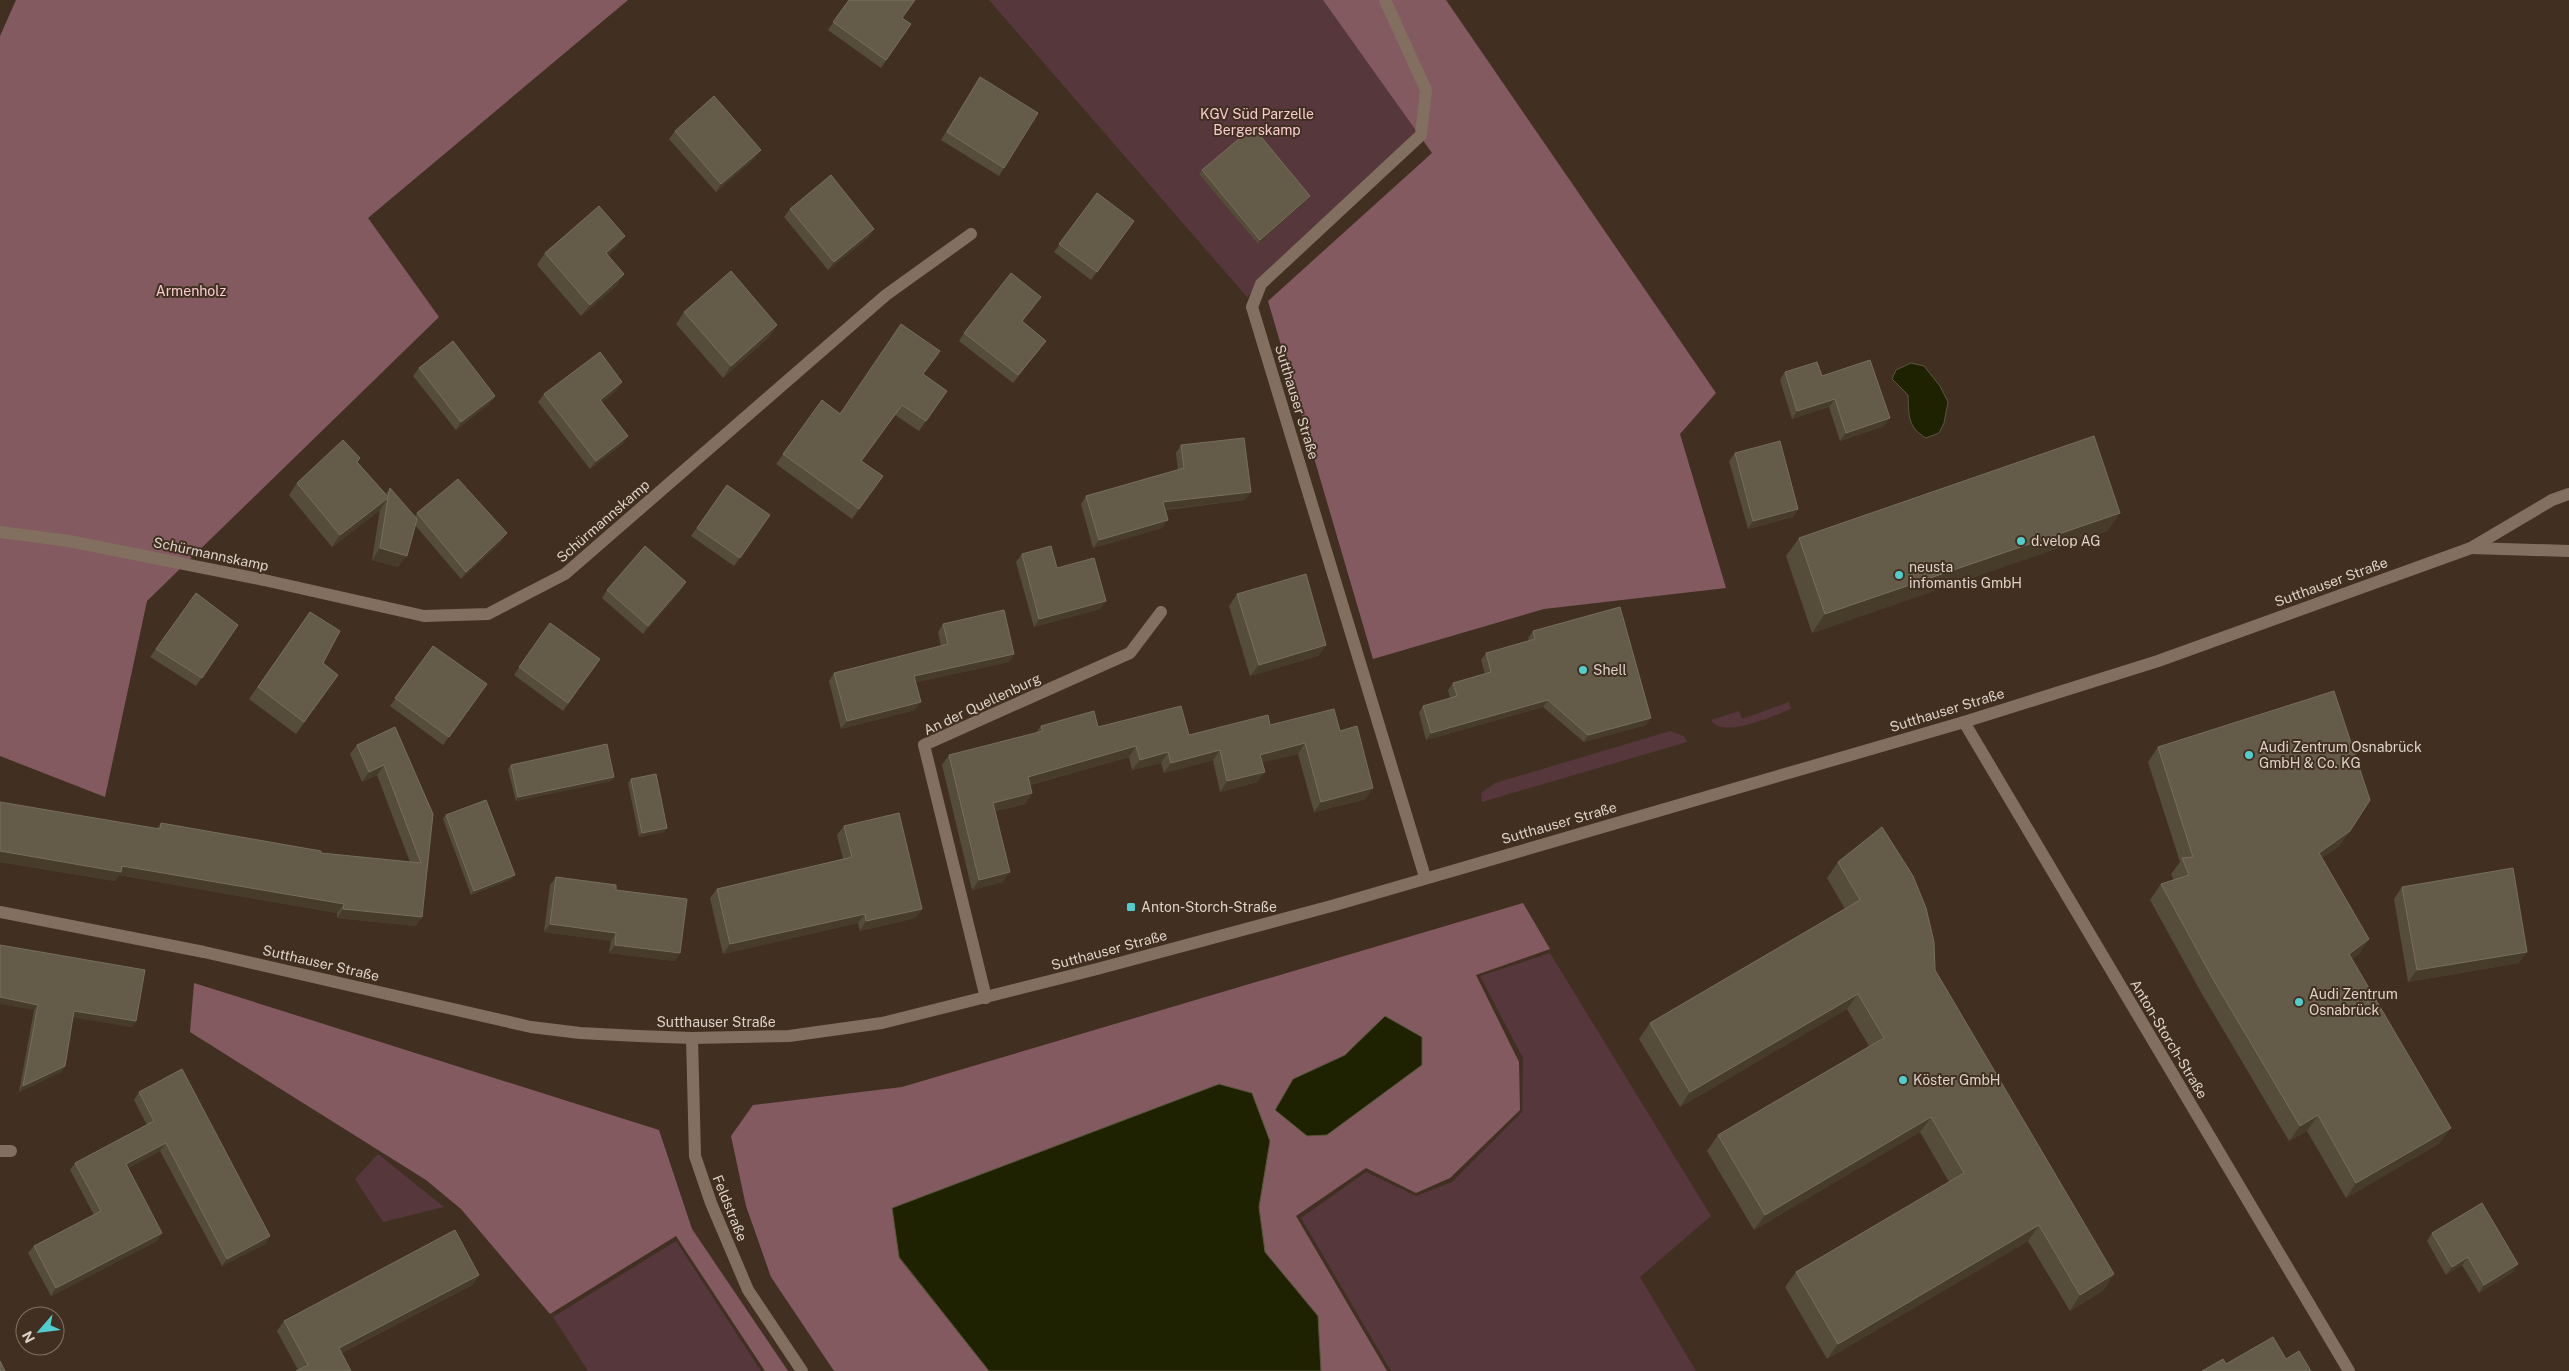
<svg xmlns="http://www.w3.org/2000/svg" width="2569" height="1371" font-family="'Public Sans',sans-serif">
<rect width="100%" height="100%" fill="#413021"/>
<g fill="#55373c">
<path d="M989 0H1383L1420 133 1351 202 1247 297Z"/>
<path d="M1789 702 1791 709C1775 715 1722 740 1711 720L1739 711 1742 719Z"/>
<path d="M1670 731 1684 736 1687 742 1482 802 1481 793 1495 783Z"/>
<path d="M1550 953 1711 1216 1640 1277 1696 1371H1391L1301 1218 1366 1172 1416 1196 1452 1182 1522 1112 1523 1058 1480 976Z"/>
<path d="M378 1154 444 1207 383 1222 355 1179Z"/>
<path d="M676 1241 761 1371H588L553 1317Z"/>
</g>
<g fill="#845a61" fill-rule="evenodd">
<path d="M16 0H628L368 218 439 317 147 601 105 797 0 756V36Z"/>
<path d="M1323 0H1446L1716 393 1680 434 1726 588 1544 609 1373 659 1268 301 1432 153Z"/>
<path d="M1523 903 1550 949 1476 975 1519 1062 1520 1110 1450 1178 1416 1193 1366 1168 1296 1216 1387 1371H1321L1318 1316 1265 1252 1259 1208 1270 1141 899 1258 989 1371H834L771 1277 746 1206 731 1136 753 1105 902 1087ZM1385 1016 1307 1136 1294 1079 1345 1055Z"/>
<path d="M194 983 659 1130 692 1229 788 1371H765L676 1236 550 1314 461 1209 426 1180 190 1032Z"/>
</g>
<g fill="#1f2200" stroke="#58573c">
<path d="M1911 363 1924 366 1940 386 1948 402 1944 423 1939 433 1926 438C1907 427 1909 415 1908 395L1892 379 1896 370Z"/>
<path d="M1385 1016 1422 1037V1065L1327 1135 1307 1136 1275 1110 1293 1079 1345 1055Z"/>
<path d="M1219 1084 1252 1093 1270 1141 1259 1207 1265 1252 1318 1316 1321 1371H989L899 1257 892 1208Z"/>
</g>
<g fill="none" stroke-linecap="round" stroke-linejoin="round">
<g stroke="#826f5f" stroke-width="12">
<path d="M1385 0 1426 90 1421 135 1261 284 1252 307 1425 877"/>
<path d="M0 532 69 541 264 580 424 616 488 614 565 574 886 295 971 234"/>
<path d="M2471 548 2569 551"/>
<path d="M1964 722 2349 1371"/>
<path d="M0 912 204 952 531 1027 580 1033 638 1036 692 1038 789 1036 882 1023 1097 969 1335 905 1964 722 2158 661 2471 548 2552 500 2569 494"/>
<path d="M986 998 924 745 1130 653 1161 612"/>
<path d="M692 1038 695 1156 711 1203 748 1290 802 1371"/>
<path d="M0 1151H11"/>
</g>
</g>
<g fill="#554d39">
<path d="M849 0 902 18 911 24 881 68 828 30Z"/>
<path d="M980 77 1004 168 999 176 941 140Z"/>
<path d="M675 131 755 158 716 192 669 139Z"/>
<path d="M1202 170 1310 196 1307 200 1258 244 1199 174Z"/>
<path d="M1097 193 1134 221 1091 280 1054 252Z"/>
<path d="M790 209 869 237 828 270 784 217Z"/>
<path d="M617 248 608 255 624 274 616 286 581 316 537 265 545 253Z"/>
<path d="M1035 305 1022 322 1040 349 1013 383 959 341 964 333Z"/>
<path d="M684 312 777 325 769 337 723 378 676 324Z"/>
<path d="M419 368 495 396 489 404 456 430 413 376Z"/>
<path d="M1785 372 1822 376 1884 426 1840 441 1829 407 1792 419 1780 380Z"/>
<path d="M923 374 947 391 919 431 895 415 862 461 883 476 852 519 776 464 822 400 840 413Z"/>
<path d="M617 390 602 402 628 436 622 444 590 469 538 402 544 394Z"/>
<path d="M1181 445 1245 500 1165 510 1162 528 1093 548 1081 504 1086 496 1178 470 1176 453Z"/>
<path d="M1735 453 1798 509 1793 517 1748 529 1729 461Z"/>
<path d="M357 462 386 494 390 488 415 517 417 513 502 541 461 579 415 525 398 567 372 560 380 510 332 547 289 495 297 483Z"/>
<path d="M727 485 770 515 734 566 691 536Z"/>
<path d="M2120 513 2107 531 1812 633 1786 556 1799 538Z"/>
<path d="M1022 554 1057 568 1100 609 1034 627 1016 562Z"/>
<path d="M607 590H681L643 634 602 598Z"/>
<path d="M196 593 238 625 196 686 150 657Z"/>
<path d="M1237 594 1326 645 1318 656 1250 676 1229 606Z"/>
<path d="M310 612 323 663 338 675 296 734 249 699Z"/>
<path d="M550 623 600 659 563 711 514 675Z"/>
<path d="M943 624 1014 654 1009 662 916 682 915 710 841 729 829 681 834 673 941 646 938 632Z"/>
<path d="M1533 631 1646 725 1584 742 1543 707 1426 740 1419 713 1423 706 1450 698 1448 690 1453 683 1485 674 1481 660 1486 653 1529 641 1528 638Z"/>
<path d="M433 646 487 684 443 745 390 706Z"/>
<path d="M1270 725 1340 731 1366 799 1314 812 1298 754 1262 762 1257 782 1220 792 1213 760 1164 773 1161 763 1132 770 1129 757 1030 785 1032 793 1025 804 995 811 1003 882 972 890 942 765 949 755 1036 733 1041 726 1098 727 1189 735Z"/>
<path d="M395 727 433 814 416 926 337 918V913L119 875 115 881 0 862 157 828 161 823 321 853 410 862 377 775 362 782 350 754 357 745Z"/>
<path d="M2158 747 2350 831 2339 846 2322 858 2369 939 2359 954 2352 959 2440 1143 2346 1198 2307 1131 2289 1141 2202 994 2150 900 2161 884 2174 880 2171 874 2180 862 2148 762Z"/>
<path d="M511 765 614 777 611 781 516 801 508 769Z"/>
<path d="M631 779 667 828 664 832 639 837 628 783Z"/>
<path d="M446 815 512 879 471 895 443 819Z"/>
<path d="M844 826 922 909 915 918 860 931 858 923 723 954 710 898 717 889 843 859 837 835Z"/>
<path d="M1838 862 1935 970 2104 1290 2070 1311 2028 1241 1827 1359 1785 1287 1796 1272 1949 1182 1920 1132 1754 1230 1707 1151 1718 1135 1869 1046 1847 1009 1680 1107 1639 1039 1650 1023 1845 909 1827 878Z"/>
<path d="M556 877 616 890 675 961 609 953 611 941 544 932 550 885Z"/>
<path d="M2402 887 2519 963 2408 982 2394 899Z"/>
<path d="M0 945 136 1021 132 1027 73 1017 65 1066 61 1072 19 1092 34 1010Z"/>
<path d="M139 1092 265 1244 222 1266 160 1151 128 1168 157 1241 51 1296 28 1253 34 1246 94 1215 70 1170 75 1163 147 1125 134 1100Z"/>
<path d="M2432 1233 2513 1272 2479 1293 2462 1265 2446 1275 2427 1241Z"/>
<path d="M479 1275 472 1285 342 1353 298 1370 277 1331 284 1321Z"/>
</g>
<g fill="#473b29">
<path d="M761 150 755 158 716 192 721 184Z"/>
<path d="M1310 196 1307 200 1258 244 1260 240Z"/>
<path d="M874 229 869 237 828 270 834 262Z"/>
<path d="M625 236 617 248 598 265 606 253Z"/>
<path d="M624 274 616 286 581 316 590 305Z"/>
<path d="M777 325 769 337 723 378 731 366Z"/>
<path d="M622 382 617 390 594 408 600 400Z"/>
<path d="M495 396 489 404 456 430 461 422Z"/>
<path d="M1835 399 1829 407 1792 419 1797 411Z"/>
<path d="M1890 418 1884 426 1840 441 1846 433Z"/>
<path d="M628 436 622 444 590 469 596 461Z"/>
<path d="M1251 492 1245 500 1157 510 1163 502Z"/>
<path d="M388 498 380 510 332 547 340 535Z"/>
<path d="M1798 509 1793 517 1748 529 1753 521Z"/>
<path d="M2120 513 2107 531 1812 633 1825 614Z"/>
<path d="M1168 520 1162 528 1093 548 1099 540Z"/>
<path d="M507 533 502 541 461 579 466 572Z"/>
<path d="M380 548 407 556 398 567 372 560Z"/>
<path d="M686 582 681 590 643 634 648 626Z"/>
<path d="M1106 601 1100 609 1034 627 1039 619Z"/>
<path d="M1326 645 1318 656 1250 676 1259 665Z"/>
<path d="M1014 654 1009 662 908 684 914 676Z"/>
<path d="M1548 700 1543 707 1426 740 1431 733Z"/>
<path d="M921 702 915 710 841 729 847 721Z"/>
<path d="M1651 718 1646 725 1584 742 1588 735Z"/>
<path d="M1305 743 1298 754 1253 765 1260 755Z"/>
<path d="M1136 746 1129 757 1021 787 1028 777Z"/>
<path d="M1220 750 1213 760 1164 773 1171 763Z"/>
<path d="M1168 752 1161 763 1132 770 1140 760Z"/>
<path d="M384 765 377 775 362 782 369 772Z"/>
<path d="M1265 772 1257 782 1220 792 1227 781Z"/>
<path d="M614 777 611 781 516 801 518 797Z"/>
<path d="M1373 788 1366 799 1314 812 1321 802Z"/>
<path d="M1032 793 1025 804 986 813 993 803Z"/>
<path d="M667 828 664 832 639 837 642 833Z"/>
<path d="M2350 831 2339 846 2308 868 2319 853Z"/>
<path d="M0 851 122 866 344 904 337 913 119 875 115 881 0 862Z"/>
<path d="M1010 872 1003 882 972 890 979 880Z"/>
<path d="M515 875 512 879 471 895 474 891Z"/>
<path d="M343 909 422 917 416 926 337 918Z"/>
<path d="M922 909 915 918 860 931 866 921Z"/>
<path d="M865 914 858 923 723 954 730 944Z"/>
<path d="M550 924 616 933 611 941 544 932Z"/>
<path d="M2369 939 2359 954 2338 969 2349 954Z"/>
<path d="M615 945 680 953 675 961 609 953Z"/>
<path d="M2527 952 2519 963 2408 982 2417 970Z"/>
<path d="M1858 994 1847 1009 1680 1107 1690 1092Z"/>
<path d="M0 997 38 1005 34 1010 0 1004Z"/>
<path d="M74 1011 136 1021 132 1027 70 1017Z"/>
<path d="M65 1066 61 1072 19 1092 23 1086Z"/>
<path d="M2318 1115 2307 1131 2289 1141 2300 1126Z"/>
<path d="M1931 1117 1920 1132 1754 1230 1765 1215Z"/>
<path d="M2451 1128 2440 1143 2346 1198 2356 1183Z"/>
<path d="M166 1143 160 1151 121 1172 126 1164Z"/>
<path d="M2039 1225 2028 1241 1827 1359 1838 1344Z"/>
<path d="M162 1233 157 1241 51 1296 56 1288Z"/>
<path d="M270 1236 265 1244 222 1266 227 1259Z"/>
<path d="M2468 1257 2462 1265 2446 1275 2452 1267Z"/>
<path d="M2518 1264 2513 1272 2479 1293 2484 1285Z"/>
<path d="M2114 1274 2104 1290 2070 1311 2080 1295Z"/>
<path d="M479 1275 472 1285 332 1358 339 1348Z"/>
</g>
<g fill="#645b48" stroke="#776e5c">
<path d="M849 0H915L902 18 911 24 886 60 833 22Z"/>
<path d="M980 77 1038 113 1004 168 947 132Z"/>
<path d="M714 96 761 150 721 184 675 131Z"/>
<path d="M1253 127 1310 196 1260 240 1202 170Z"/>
<path d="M831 175 874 229 834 262 790 209Z"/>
<path d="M1097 193 1134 221 1097 272 1059 244Z"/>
<path d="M599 206 625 236 606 253 624 274 590 305 545 253Z"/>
<path d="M731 271 777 325 731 366 684 312Z"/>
<path d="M1011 273 1041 297 1022 321 1046 341 1018 375 964 333Z"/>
<path d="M901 324 940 351 923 374 947 391 926 421 902 405 861 461 883 476 859 509 783 454 822 400 840 414Z"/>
<path d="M453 341 495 396 461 422 419 368Z"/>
<path d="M600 352 622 382 600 400 628 436 596 461 544 394Z"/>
<path d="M1870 360 1890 418 1846 433 1835 399 1797 411 1785 372 1817 362 1822 376Z"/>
<path d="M2094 436 2120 513 1825 614 1799 538Z"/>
<path d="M1244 438 1251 492 1163 502 1168 520 1099 540 1086 496 1184 468 1181 445Z"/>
<path d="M343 440 360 458 357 462 388 497 390 488 417 519 407 556 380 548 388 498 340 535 297 483Z"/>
<path d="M1780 441 1798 509 1753 521 1735 453Z"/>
<path d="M458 479 507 533 466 572 417 513Z"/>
<path d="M727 485 770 515 740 558 697 528Z"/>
<path d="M645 546 686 582 648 626 607 590Z"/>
<path d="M1051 546 1057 568 1094 558 1106 601 1039 619 1022 554Z"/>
<path d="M1306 574 1326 645 1259 665 1237 594Z"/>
<path d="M196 593 238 625 202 678 156 649Z"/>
<path d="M1620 607 1651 718 1588 735 1548 700 1431 733 1423 706 1457 696 1453 683 1491 672 1486 653 1535 639 1533 631Z"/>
<path d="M1004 610 1014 654 914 676 921 702 847 721 834 673 948 644 943 624Z"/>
<path d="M310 612 340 631 323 663 338 675 304 722 258 687Z"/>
<path d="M550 623 600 659 568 703 519 667Z"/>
<path d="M433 646 487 684 449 737 395 698Z"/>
<path d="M2334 691 2370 800 2350 831 2319 853 2369 939 2349 954 2451 1128 2356 1183 2318 1115 2300 1126 2213 979 2161 884 2189 875 2182 858 2193 857 2158 747Z"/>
<path d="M1181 706 1189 735 1268 715 1270 725 1334 709 1340 731 1357 726 1373 788 1321 802 1305 743 1260 755 1265 772 1227 781 1220 750 1171 763 1168 752 1140 760 1136 746 1028 777 1032 793 993 803 1010 872 979 880 949 755 1043 731 1041 726 1094 711 1098 727Z"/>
<path d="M395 727 433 814 422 917 343 909 344 904 122 866 121 872 0 851V802L160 829 161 823 321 851V853L421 863 384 765 369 772 357 745Z"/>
<path d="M607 744 614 777 518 797 511 765Z"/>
<path d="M656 774 667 828 642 833 631 779Z"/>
<path d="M486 800 515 875 474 891 446 815Z"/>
<path d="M899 813 922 909 866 921 865 914 730 944 717 889 852 857 844 826Z"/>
<path d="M1882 827 1913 876 1926 908 1934 942 1935 970 2114 1274 2080 1295 2039 1225 1838 1344 1796 1272 1964 1173 1931 1117 1765 1215 1718 1135 1884 1038 1858 994 1690 1092 1650 1023 1860 900 1838 862Z"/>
<path d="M2513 868 2527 952 2417 970 2402 887Z"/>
<path d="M556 877 616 885V890L687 899 680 953 615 945 616 933 550 924Z"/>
<path d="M0 945 145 970 136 1021 74 1011 65 1066 23 1086 38 1005 0 997Z"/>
<path d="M182 1069 270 1236 227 1259 166 1143 126 1164 162 1233 56 1288 34 1246 101 1211 75 1163 154 1121 139 1092Z"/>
<path d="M2482 1203 2518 1264 2484 1285 2468 1257 2452 1267 2432 1233Z"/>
<path d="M455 1230 479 1275 339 1348 351 1371H296L308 1365 284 1321Z"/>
<path d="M2273 1337 2286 1359 2299 1351 2311 1371H2202L2223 1359 2226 1364Z"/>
<path d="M0 1361 5 1371H0Z"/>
</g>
<g fill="#52cdcd" stroke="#413021" stroke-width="2">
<circle cx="2021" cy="541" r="5"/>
<circle cx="1899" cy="575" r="5"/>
<circle cx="1583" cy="670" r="5"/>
<circle cx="2249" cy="755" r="5"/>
<rect x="1126" y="902" width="10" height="10" rx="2.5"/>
<circle cx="2299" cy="1002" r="5"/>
<circle cx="1903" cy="1080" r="5"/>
</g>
<g text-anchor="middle" stroke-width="4" stroke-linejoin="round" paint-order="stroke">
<g font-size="14" fill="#f8cbd1" stroke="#413021">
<text x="1257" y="119">KGV Süd Parzelle<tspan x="1257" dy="16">Bergerskamp</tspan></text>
<text x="191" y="296">Armenholz</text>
</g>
<g font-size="14" fill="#ddd2c9" stroke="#413021">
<text transform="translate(1297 402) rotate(73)" y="5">Sutthauser Straße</text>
<text transform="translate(603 521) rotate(-41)" y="5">Schürmannskamp</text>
<text transform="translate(211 554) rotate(12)" y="5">Schürmannskamp</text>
<text transform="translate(2331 582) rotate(-20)" y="5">Sutthauser Straße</text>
<text transform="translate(982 704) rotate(-25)" y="5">An der Quellenburg</text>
<text transform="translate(1947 710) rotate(-17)" y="5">Sutthauser Straße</text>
<text transform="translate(1559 823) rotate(-16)" y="5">Sutthauser Straße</text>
<text transform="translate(1109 950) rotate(-15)" y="5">Sutthauser Straße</text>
<text transform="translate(321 963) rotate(13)" y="5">Sutthauser Straße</text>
<text x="716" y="1027">Sutthauser Straße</text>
<text transform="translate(2169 1039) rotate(59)" y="5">Anton-Storch-Straße</text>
<text transform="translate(730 1208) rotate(68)" y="5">Feldstraße</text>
</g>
<g font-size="14" fill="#ddd2c9" stroke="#413021" text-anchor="start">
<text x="2031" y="546">d.velop AG</text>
<text x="1909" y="572">neusta<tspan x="1909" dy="16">infomantis GmbH</tspan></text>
<text x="1593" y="675">Shell</text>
<text x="2259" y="752">Audi Zentrum Osnabrück<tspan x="2259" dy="16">GmbH &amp; Co. KG</tspan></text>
<text x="1141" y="912">Anton-Storch-Straße</text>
<text x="2309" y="999">Audi Zentrum<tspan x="2309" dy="16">Osnabrück</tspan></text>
<text x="1913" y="1085">Köster GmbH</text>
</g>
</g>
<g transform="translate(40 1331) rotate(242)"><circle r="24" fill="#413021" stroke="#7f7164"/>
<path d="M0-4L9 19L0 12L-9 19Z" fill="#52cdcd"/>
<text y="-8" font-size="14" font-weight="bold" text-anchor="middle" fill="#ddd2c9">N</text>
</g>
</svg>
